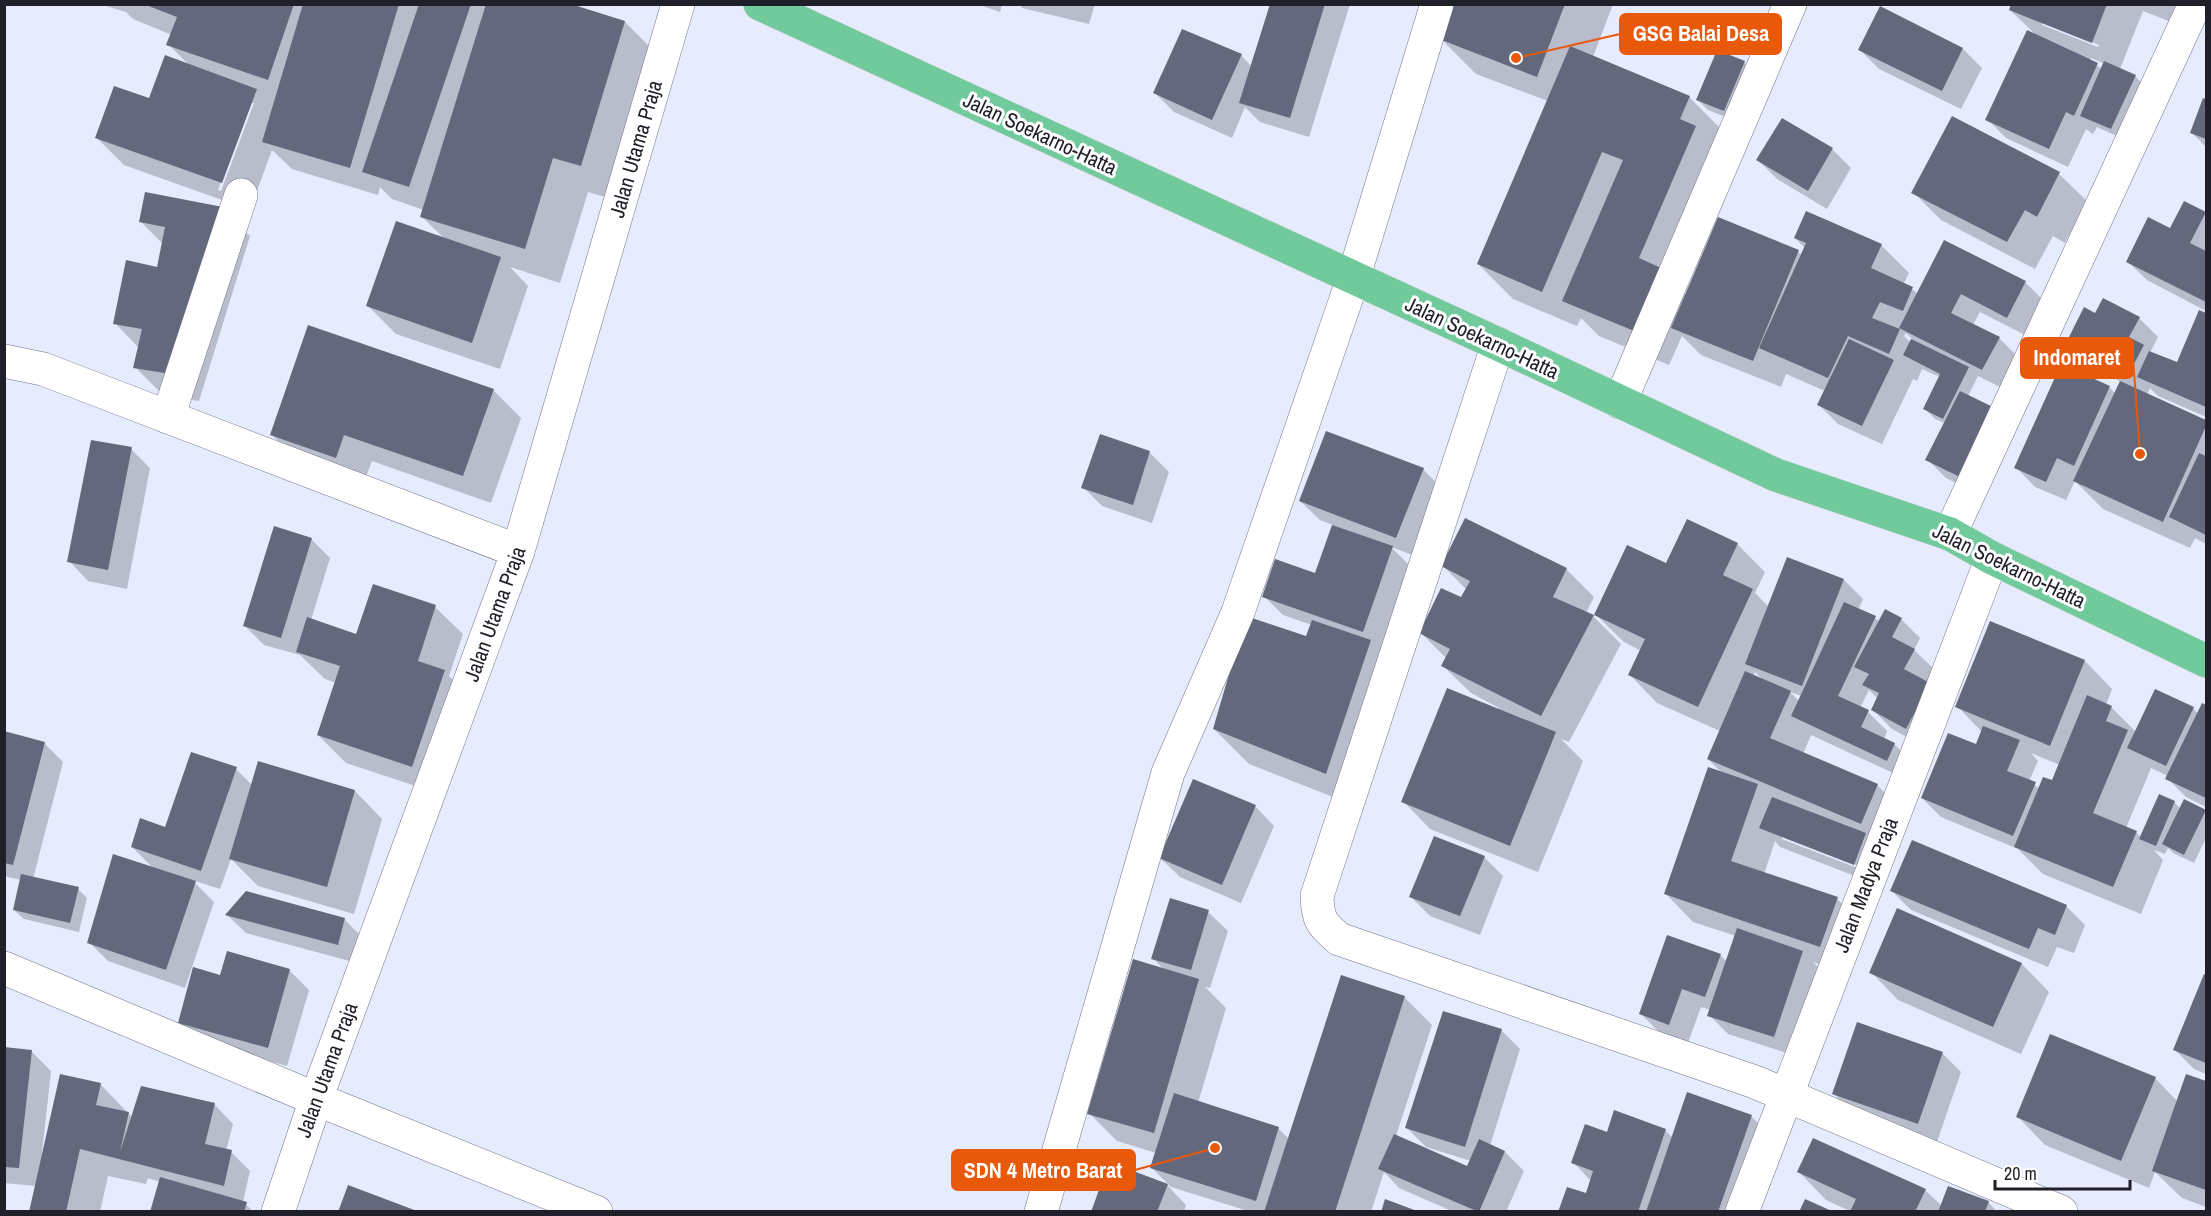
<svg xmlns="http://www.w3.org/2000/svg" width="2211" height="1216" font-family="'Archivo Narrow',sans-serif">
<rect width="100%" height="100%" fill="#e7ebfe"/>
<g fill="#0003" fill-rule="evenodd">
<path d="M99 4H566L625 22 660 57 616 200 588 192 560 283 510 267 528 286 500 369 396 334 368 306 445 239 422 217 424 210 392 199 380 187 378 195 292 169 272 150 250 210 124 165 96 137 150 100 189 65 168 44 172 35 133 19 126 12ZM250 103H254L221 191 218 190Z"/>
<path d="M977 4H1002L1000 12Z"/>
<path d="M1019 4H1095L1089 24 1022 8Z"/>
<path d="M1272 4H1350L1309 137 1260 122 1245 107 1232 138 1174 112 1155 93 1241 55 1252 67Z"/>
<path d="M1454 4H1613L1593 57 1689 97 1724 132 1677 286 1686 296 1718 219 1798 252 1802 255 1805 248 1795 238 1881 245 1909 273 1904 283 1918 294 1945 242 2026 283 2045 302 2027 336 1980 312 1973 325 1999 338 2018 357 2002 388 1978 376 1968 396 1979 495 1946 478 1927 459 1945 423 1935 419 1925 409 1940 377 1922 369 1917 381 1913 379 1882 444 1838 424 1819 405 1825 391 1786 374 1781 387 1701 355 1682 336 1669 365 1599 336 1581 318 1577 326 1513 299 1478 264 1548 101 1476 74 1441 39ZM1906 333 1912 339 1911 343 1904 336Z"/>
<path d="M2013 4H2193L2184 27 2143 11 2120 69 2136 77 2145 86 2121 138 2097 127 2093 134 2086 129 2068 167 2006 138 1987 119 2037 36 2010 10ZM2042 22 2099 45 2098 47 2042 25ZM2091 58 2105 64 2102 69 2090 61Z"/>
<path d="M1963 49 1982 68 1961 109 1879 69 1860 50Z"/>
<path d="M1744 62 1753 71 1733 120 1708 110 1698 100Z"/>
<path d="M2204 100H2206V147L2192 133Z"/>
<path d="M1953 118 2059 174 2087 201 2065 243 2053 236 2035 269 1941 220 1913 192Z"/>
<path d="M1782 120 1832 149 1851 168 1827 209 1777 179 1758 160Z"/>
<path d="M2184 203 2206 214V311L2147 280 2127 261 2170 230Z"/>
<path d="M222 209 250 236 199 401 163 395 135 367 139 348 115 323 158 268 163 244 140 221Z"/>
<path d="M2200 312 2206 315V417L2158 396 2150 388 2147 395 2206 422V544L2195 538 2190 548 2103 509 2075 481 2066 500 2035 487 2016 467 2062 366 2110 388 2116 394 2121 382 2086 363 2067 344 2096 315 2139 318 2158 337 2150 353 2178 364Z"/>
<path d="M493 390 521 418 491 503 372 461 363 485 300 462 272 435Z"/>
<path d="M1100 436 1150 453 1169 472 1152 523 1102 506 1083 487Z"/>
<path d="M131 449 150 468 127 589 88 581 69 561Z"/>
<path d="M1423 469 1442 489 1415 556 1391 547 1411 567 1361 808 1249 764 1214 729 1307 637 1312 625 1283 615 1264 596 1316 575 1333 525 1320 520 1300 501Z"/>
<path d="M311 539 330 558 311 620 357 635 435 607 463 634 449 676 472 699 440 794 346 763 318 735 336 683 325 679 300 655 264 645 245 626Z"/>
<path d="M1737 544 1765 572 1755 593 1769 607 1844 580 1863 599 1858 610 1875 618 1880 622 1901 619 1920 638 1914 650 1934 669 1926 683 1925 747 1892 729 1873 710 1878 699 1869 690 1860 708 1868 712 1887 731 1884 739 1894 744 1914 763 1906 779 1811 735 1803 754 1877 785 1905 813 1873 883 1780 847 1775 841 1764 874 1837 899 1865 926 1848 974 1813 962 1822 971 1793 1055 1728 1034 1709 1015 1711 1010 1701 1007 1688 1043 1660 1033 1641 1014 1720 955 1727 962 1736 936 1693 922 1666 894 1723 774 1708 759 1720 731 1657 703 1630 675 1641 651 1624 642 1596 615 1667 565ZM1755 672 1764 681 1753 676ZM1790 692 1802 696 1799 701ZM1782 835 1861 867 1860 869 1782 839Z"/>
<path d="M1443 566 1566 569 1594 597 1586 613 1593 616 1621 644 1569 742 1561 739 1583 761 1538 872 1430 829 1403 801 1499 708 1471 693 1443 666 1447 659 1421 633 1462 599 1467 590Z"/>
<path d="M1991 623 2085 661 2112 689 2106 705 2111 707 2136 732 2193 708 2198 714 2203 705 2206 707V807L2186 797 2167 778 2168 776 2151 768 2126 828 2136 832 2141 838 2174 802 2181 809 2185 801 2206 812V838L2194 863 2173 853 2168 848 2165 854 2154 850 2163 860 2141 914 2043 874 2018 849 1941 817 1922 798 1977 746 1982 732 1957 706ZM2031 753 2060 765 2053 782 2040 789 2029 781 2038 761Z"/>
<path d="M4 733 44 743 63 762 33 879 78 889 87 898 79 932 24 919 14 910 21 880 4 876Z"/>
<path d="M259 763 355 791 382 819 354 914 258 886 231 859 220 889 192 880 214 902 185 988 108 961 89 942 154 869 132 847 166 829 236 769 252 785Z"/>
<path d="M1255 806 1274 826 1241 903 1180 877 1160 858Z"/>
<path d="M1484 857 1503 876 1480 935 1430 916 1411 897Z"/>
<path d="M1892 891 2066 906 2085 925 2074 953 2057 947 2048 967 1911 910Z"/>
<path d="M1898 910 2022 964 2049 992 2021 1054 1898 1000 1871 972Z"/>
<path d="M1208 912 1228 931 1210 988 1205 987 1226 1008 1198 1103 1278 1128 1289 1139 1404 997 1432 1025 1396 1136 1468 1168 1471 1161 1426 1147 1407 1128 1501 1030 1520 1049 1490 1146 1505 1152 1524 1171 1506 1212H1454L1399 1188 1384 1172 1371 1212H1251L1168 1186 1186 1205 1184 1212H1092L1110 1164 1171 1187 1152 1168 1156 1153 1117 1141 1089 1113 1164 970 1153 958Z"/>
<path d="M227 915 344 919 363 938 357 963 246 933Z"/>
<path d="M290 971 309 990 287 1066 199 1042 180 1023Z"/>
<path d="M2205 976H2206V1074L2194 1069 2175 1050Z"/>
<path d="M4 1049 32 1052 51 1071 42 1153 44 1154 100 1084 133 1118 214 1104 233 1124 226 1151 231 1152 250 1171 243 1202 254 1212H152L160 1182 148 1178 146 1184 108 1176 100 1212H31L36 1186 4 1183Z"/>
<path d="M1942 1053 1961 1072 1937 1142 1853 1113 1834 1094Z"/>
<path d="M2187 1076 2206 1082V1207L2182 1198 2155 1172 2149 1188 2045 1145 2018 1117 2155 1078 2178 1102Z"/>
<path d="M1751 1116 1779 1144 1755 1212H1560L1587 1195 1591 1181 1573 1162 1608 1134 1665 1130 1673 1138Z"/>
<path d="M1799 1172 1925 1190 1942 1206 1988 1202 1997 1212H1852L1826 1200Z"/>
</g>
<g fill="#64687c">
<path d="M294 4 268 80 166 45 177 17 146 5Z"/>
<path d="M303 4H399L350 168 262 142Z"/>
<path d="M419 4H471L409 187 362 172Z"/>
<path d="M486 4H571L625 21 581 166 553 158 525 249 420 217Z"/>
<path d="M1270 4H1325L1290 118 1239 103Z"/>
<path d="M1452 4H1565L1537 77 1439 39Z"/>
<path d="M2011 4H2107L2092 43 2009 10Z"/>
<path d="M1880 6 1963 48 1942 91 1858 50Z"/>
<path d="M1182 29 1242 54 1212 120 1153 93Z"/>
<path d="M2027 30 2098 63 2074 116 2066 112 2049 149 1985 120Z"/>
<path d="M1570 46 1690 96 1680 119 1696 126 1639 258 1661 268 1634 331 1562 301 1623 160 1602 152 1542 292 1477 264Z"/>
<path d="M1717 50 1745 61 1724 111 1696 100Z"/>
<path d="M165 55 257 89 222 183 95 138 114 86 149 98Z"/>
<path d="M2104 61 2136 75 2111 129 2080 116Z"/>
<path d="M2203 98 2206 99V139L2190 133Z"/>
<path d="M1952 116 2060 172 2037 217 2025 210 2007 242 1911 193Z"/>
<path d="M1782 118 1833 148 1808 191 1756 160Z"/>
<path d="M145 192 223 207 171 374 133 368 142 329 113 324 126 260 157 267 165 227 139 222Z"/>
<path d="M2184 201 2206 212 2190 243 2206 251V302L2126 262 2148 217 2170 228Z"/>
<path d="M1806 211 1882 244 1871 268 1913 287 1903 311 1880 302 1872 318 1900 329 1889 354 1848 336 1828 378 1759 348 1806 243 1794 238Z"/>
<path d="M1718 217 1799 250 1753 361 1671 328Z"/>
<path d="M396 221 501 257 472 343 366 306Z"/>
<path d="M1944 240 2026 281 2007 318 1961 294 1951 313 2000 337 1982 370 1899 328Z"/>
<path d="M2103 298 2140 317 2129 337 2144 345 2127 377 2065 345 2084 307 2095 313Z"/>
<path d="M2199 310 2206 313V407L2137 377 2149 351 2177 362Z"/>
<path d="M308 325 494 389 463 476 344 435 336 458 270 435Z"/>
<path d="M1849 339 1894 360 1862 426 1817 405Z"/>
<path d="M1911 339 1969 367 1943 419 1923 409 1940 374 1903 355Z"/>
<path d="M2061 364 2110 386 2074 466 2057 458 2046 482 2014 468Z"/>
<path d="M2120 381 2206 420V426L2163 522 2073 481Z"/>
<path d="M1960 391 1995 408 1960 477 1925 460Z"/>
<path d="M1326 431 1424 468 1396 538 1299 501Z"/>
<path d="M1100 434 1150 451 1133 505 1081 488Z"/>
<path d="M91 440 132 447 108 570 67 562Z"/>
<path d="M2199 453 2206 456V535L2169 517Z"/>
<path d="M1465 518 1567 568 1553 597 1594 615 1541 716 1441 666 1450 649 1419 633 1441 588 1461 597 1470 581 1441 566Z"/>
<path d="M1687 519 1738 543 1723 575 1753 589 1698 707 1628 675 1645 639 1594 615 1627 545 1666 563Z"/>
<path d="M1332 525 1393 546 1363 632 1262 597 1275 559 1315 573Z"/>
<path d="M274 526 312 538 281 638 243 626Z"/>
<path d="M1787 557 1844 579 1802 686 1745 664Z"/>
<path d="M373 584 436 605 418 661 445 670 412 767 317 735 340 666 296 652 307 617 356 634Z"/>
<path d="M1844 602 1876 616 1838 696 1869 710 1861 727 1895 743 1887 761 1791 716Z"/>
<path d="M1885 609 1902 618 1892 637 1915 649 1904 669 1930 683 1906 729 1871 710 1879 693 1862 685 1869 674 1854 667Z"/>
<path d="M1246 616 1306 636 1312 620 1371 640 1326 774 1213 729Z"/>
<path d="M1990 621 2085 660 2050 746 1955 707Z"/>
<path d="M1745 671 1791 691 1770 738 1878 784 1861 824 1707 759Z"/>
<path d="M1447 688 1556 732 1510 846 1401 802Z"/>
<path d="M2155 689 2194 707 2166 766 2127 748Z"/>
<path d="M2087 695 2112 706 2106 721 2128 730 2093 813 2137 831 2113 887 2014 847 2043 777 2052 780Z"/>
<path d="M2202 703 2206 705V798L2165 779Z"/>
<path d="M1983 726 2020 740 2007 771 2036 782 2013 836 1921 798 1948 733 1976 744Z"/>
<path d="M4 731 45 742 13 865 4 863Z"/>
<path d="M191 752 237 767 201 871 131 847 140 818 165 827Z"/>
<path d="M258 761 355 790 327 887 229 859Z"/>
<path d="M1708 767 1758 784 1731 861 1838 897 1820 947 1664 894Z"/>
<path d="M1193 779 1256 805 1222 885 1159 858Z"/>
<path d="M2159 794 2175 801 2156 846 2139 839Z"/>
<path d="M1772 797 1866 833 1854 865 1759 828Z"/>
<path d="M2184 799 2206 810 2184 855 2162 844Z"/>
<path d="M1434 836 1485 856 1460 916 1409 897Z"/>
<path d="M1912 840 2067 905 2055 935 2038 928 2029 949 1890 891Z"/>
<path d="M113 854 196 881 166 970 87 943Z"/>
<path d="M21 874 79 887 70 923 13 910Z"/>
<path d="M246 891 345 918 338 945 225 915Z"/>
<path d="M1170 898 1209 910 1191 970 1151 959Z"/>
<path d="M1897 908 2022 963 1993 1027 1869 973Z"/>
<path d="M1737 928 1803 951 1774 1037 1707 1016Z"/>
<path d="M1667 935 1721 954 1705 997 1682 989 1669 1025 1639 1014Z"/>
<path d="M227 951 290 969 268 1048 178 1023 193 967 220 975Z"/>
<path d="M1133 959 1199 979 1154 1133 1087 1114Z"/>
<path d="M2204 974 2206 975V1063L2173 1050Z"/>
<path d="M1341 975 1405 996 1335 1212H1264Z"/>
<path d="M1443 1011 1502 1029 1465 1147 1405 1128Z"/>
<path d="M1857 1022 1943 1052 1918 1124 1832 1094Z"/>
<path d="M2050 1034 2156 1077 2121 1161 2016 1117Z"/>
<path d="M4 1047 32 1050 19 1168 4 1167Z"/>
<path d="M60 1074 101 1083 96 1105 129 1112 120 1152 141 1086 215 1103 205 1144 232 1150 224 1186 80 1149 66 1212H29Z"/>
<path d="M2186 1074 2206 1081V1190L2152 1171Z"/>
<path d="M1687 1092 1752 1115 1718 1212H1646Z"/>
<path d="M1174 1093 1279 1127 1256 1201 1150 1168Z"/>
<path d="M1614 1110 1666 1129 1638 1212H1558L1567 1187 1586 1193 1593 1171 1571 1163 1585 1124 1607 1132Z"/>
<path d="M1394 1134 1467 1166 1479 1139 1505 1151 1479 1212 1378 1169Z"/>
<path d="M1813 1138 1926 1189 1915 1212H1850L1856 1199 1797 1172Z"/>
<path d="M1109 1162 1168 1184 1157 1212H1091Z"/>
<path d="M160 1177 247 1202 244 1212H150Z"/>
<path d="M348 1185 417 1211V1212H338Z"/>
<path d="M1948 1186 1989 1201 1985 1212H1938Z"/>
<path d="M1385 1199 1417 1211 1416 1212H1381Z"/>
<path d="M1805 1199 1834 1212H1799Z"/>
</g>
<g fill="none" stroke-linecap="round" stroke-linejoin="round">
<g stroke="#707489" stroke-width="34">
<g id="minor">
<path d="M1498 344 1317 896C1318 920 1321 924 1339 939L1755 1082 2061 1212"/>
<path d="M4 361 43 369 518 551"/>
<path d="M1620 402 1790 4"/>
<path d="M168 417 241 195"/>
<path d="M1950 534 2195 4"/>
<path d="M4 968 316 1099 596 1212"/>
<path d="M278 1212 316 1099 518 551 678 4"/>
<path d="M1041 1212 1168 773 1238 612 1353 279 1437 4"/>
<path d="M1742 1212 1992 558"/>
</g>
</g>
<g stroke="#d2d2d4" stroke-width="34">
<path id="major" d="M760 4 1498 344 1776 475 1950 534 1992 558 2206 661"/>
</g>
<use href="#minor" stroke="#fff" stroke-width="33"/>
<use href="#major" stroke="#70ca9c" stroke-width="33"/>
</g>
<g text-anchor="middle" stroke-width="6" stroke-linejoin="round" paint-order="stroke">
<g font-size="21" fill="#1e1f28" stroke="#fff">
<text transform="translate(1040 134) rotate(25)" y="7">Jalan Soekarno-Hatta</text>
<text transform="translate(636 149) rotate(-74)" y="7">Jalan Utama Praja</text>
<text transform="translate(1482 338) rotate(25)" y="7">Jalan Soekarno-Hatta</text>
<text transform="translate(2009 566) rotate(26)" y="7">Jalan Soekarno-Hatta</text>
<text transform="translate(495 614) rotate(-70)" y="7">Jalan Utama Praja</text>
<text transform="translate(1866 885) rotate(-69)" y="7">Jalan Madya Praja</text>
<text transform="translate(327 1070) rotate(-70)" y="7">Jalan Utama Praja</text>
</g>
</g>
<path fill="none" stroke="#e8590c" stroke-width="2" d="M1516 58L1620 34M2140 454L2133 358M1215 1148L1135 1170"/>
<g fill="#e8590c" stroke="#fff" stroke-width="2">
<circle cx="1516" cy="58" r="6"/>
<circle cx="2140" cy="454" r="6"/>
<circle cx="1215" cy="1148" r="6"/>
</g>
<g fill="#e8590c" stroke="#e8590c" stroke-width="2">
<rect x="1620" y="14" width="161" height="40" rx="6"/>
<rect x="2021" y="338" width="112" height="40" rx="6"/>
<rect x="952" y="1150" width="183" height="40" rx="6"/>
</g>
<g font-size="22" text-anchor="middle" font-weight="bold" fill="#fff">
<text x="1701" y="41">GSG Balai Desa</text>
<text x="2077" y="365">Indomaret</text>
<text x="1043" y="1178">SDN 4 Metro Barat</text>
</g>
<rect width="2211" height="1216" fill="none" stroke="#1e1f28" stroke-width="12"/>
<path d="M1995 1180v9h135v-9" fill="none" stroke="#1e1f28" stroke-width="3"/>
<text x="2004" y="1180" font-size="18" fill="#1e1f28" stroke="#ffffff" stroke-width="4.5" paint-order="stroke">20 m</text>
</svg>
